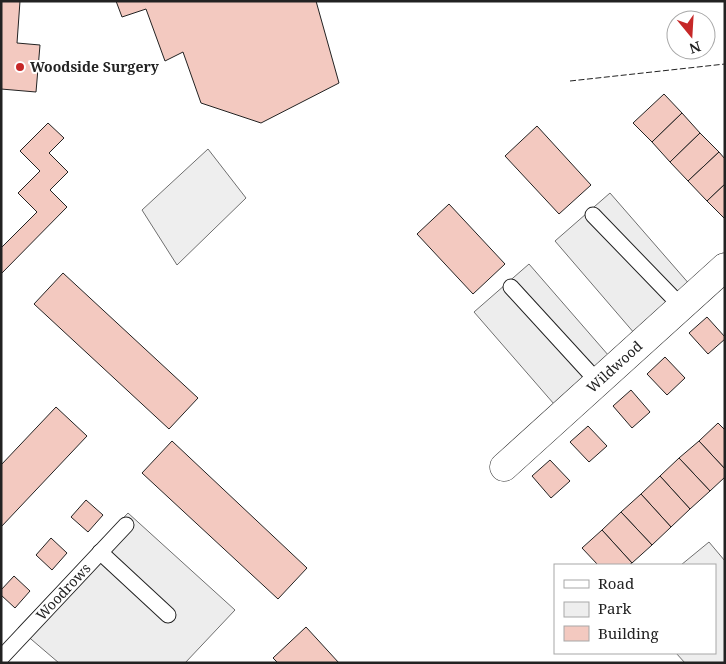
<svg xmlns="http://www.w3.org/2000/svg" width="726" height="664" font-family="'Noto Serif',serif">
<rect width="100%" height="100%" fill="#fff"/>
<g fill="#eee" stroke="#6f6f6f">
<path d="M208 149 246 198 177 265 142 210Z"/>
<path d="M709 542 725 561V663H685L676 653H715V565H681Z"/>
</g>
<g fill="#ededed" stroke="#6f6f6f">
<path d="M610 193 691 286 635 334 555 241Z"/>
<path d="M529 264 609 356 554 404 474 312Z"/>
<path d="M128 513 235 610 185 663H59L18 628Z"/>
</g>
<g fill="#f3c9c0" stroke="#222">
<path d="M1 1H20L17 43 40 45 36 92 1 89Z"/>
<path d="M116 1H316L339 83 261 123 201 103 183 52 165 61 146 9 122 17Z"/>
<path d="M664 94 682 113 652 142 633 123Z"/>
<path d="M682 113 700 133 670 162 652 142Z"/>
<path d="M48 123 64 138 49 153 68 172 50 190 67 207 1 274V248L37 212 18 193 40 171 20 151Z"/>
<path d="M537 126 591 185 559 214 505 156Z"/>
<path d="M700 133 719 152 688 181 670 162Z"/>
<path d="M719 152 725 159V184L707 201 688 181Z"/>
<path d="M725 184V219L707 201Z"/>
<path d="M449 204 505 264 473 294 417 234Z"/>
<path d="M63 273 198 398 169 429 34 304Z"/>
<path d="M707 317 725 337V339L708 354 689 333Z"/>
<path d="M665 357 685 378 667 395 647 374Z"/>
<path d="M631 390 650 412 632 428 613 406Z"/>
<path d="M56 407 87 436 1 527V465Z"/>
<path d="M718 423 725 430V469L699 441Z"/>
<path d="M588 426 607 446 589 462 570 442Z"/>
<path d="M172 441 307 568 278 599 142 473Z"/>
<path d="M699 441 725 469V477L710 491 679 458Z"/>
<path d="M679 458 710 491 690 509 660 476Z"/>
<path d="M550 460 570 481 551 498 532 476Z"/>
<path d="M660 476 690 509 671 527 641 494Z"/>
<path d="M641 494 671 527 652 545 621 512Z"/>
<path d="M86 500 103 515 88 532 71 517Z"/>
<path d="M621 512 652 545 632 563 602 530Z"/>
<path d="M602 530 632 563 629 565H598L582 548Z"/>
<path d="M51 538 67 553 52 570 36 555Z"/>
<path d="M14 576 30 591 15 608 1 595V590Z"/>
<path d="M306 627 339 663H278L273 658Z"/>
</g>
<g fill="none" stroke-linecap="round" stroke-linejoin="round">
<g stroke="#222" stroke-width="17">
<g id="service">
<path d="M593 215 681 306"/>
<path d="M511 287 598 382"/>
<path d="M100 552 168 615"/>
<path id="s1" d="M1 658 126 525"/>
</g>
</g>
<g stroke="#222" stroke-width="29">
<g id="minor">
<path id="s2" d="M504 467 725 267"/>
</g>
</g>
<use href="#service" stroke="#fff" stroke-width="15"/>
<use href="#minor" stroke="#fff" stroke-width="28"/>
<path stroke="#222" stroke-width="1" stroke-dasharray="6 2.5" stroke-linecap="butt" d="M570 81 725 64"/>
</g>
<circle fill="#c62828" stroke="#fff" stroke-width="2" cx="20" cy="67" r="5"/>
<g text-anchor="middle" stroke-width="4" stroke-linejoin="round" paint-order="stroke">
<g font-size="14" font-weight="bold" fill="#222" stroke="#fff" text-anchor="start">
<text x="30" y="72">Woodside Surgery</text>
</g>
<g font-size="14" fill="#222" stroke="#fff">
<text dy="5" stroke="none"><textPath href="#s2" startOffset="149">Wildwood</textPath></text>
<text dy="5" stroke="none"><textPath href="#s1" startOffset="91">Woodrows</textPath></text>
</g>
</g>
<rect width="726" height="664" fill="none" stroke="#222222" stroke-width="5"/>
<rect x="554" y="564" width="162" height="90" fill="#ffffff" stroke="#a7a7a7"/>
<rect x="564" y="580" width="25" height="8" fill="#ffffff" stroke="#a7a7a7"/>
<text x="598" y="589" font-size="15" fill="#222222">Road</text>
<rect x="564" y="602" width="25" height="15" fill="#eeeeee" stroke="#a7a7a7"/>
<text x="598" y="614" font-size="15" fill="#222222">Park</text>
<rect x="564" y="626" width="25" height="15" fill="#f3c9c0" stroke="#a7a7a7"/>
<text x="598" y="639" font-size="15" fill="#222222">Building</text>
<g transform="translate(691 35) rotate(162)"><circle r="24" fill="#ffffff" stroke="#a7a7a7"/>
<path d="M0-4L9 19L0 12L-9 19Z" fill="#c62828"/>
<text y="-8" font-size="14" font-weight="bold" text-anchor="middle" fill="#222222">N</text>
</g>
</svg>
